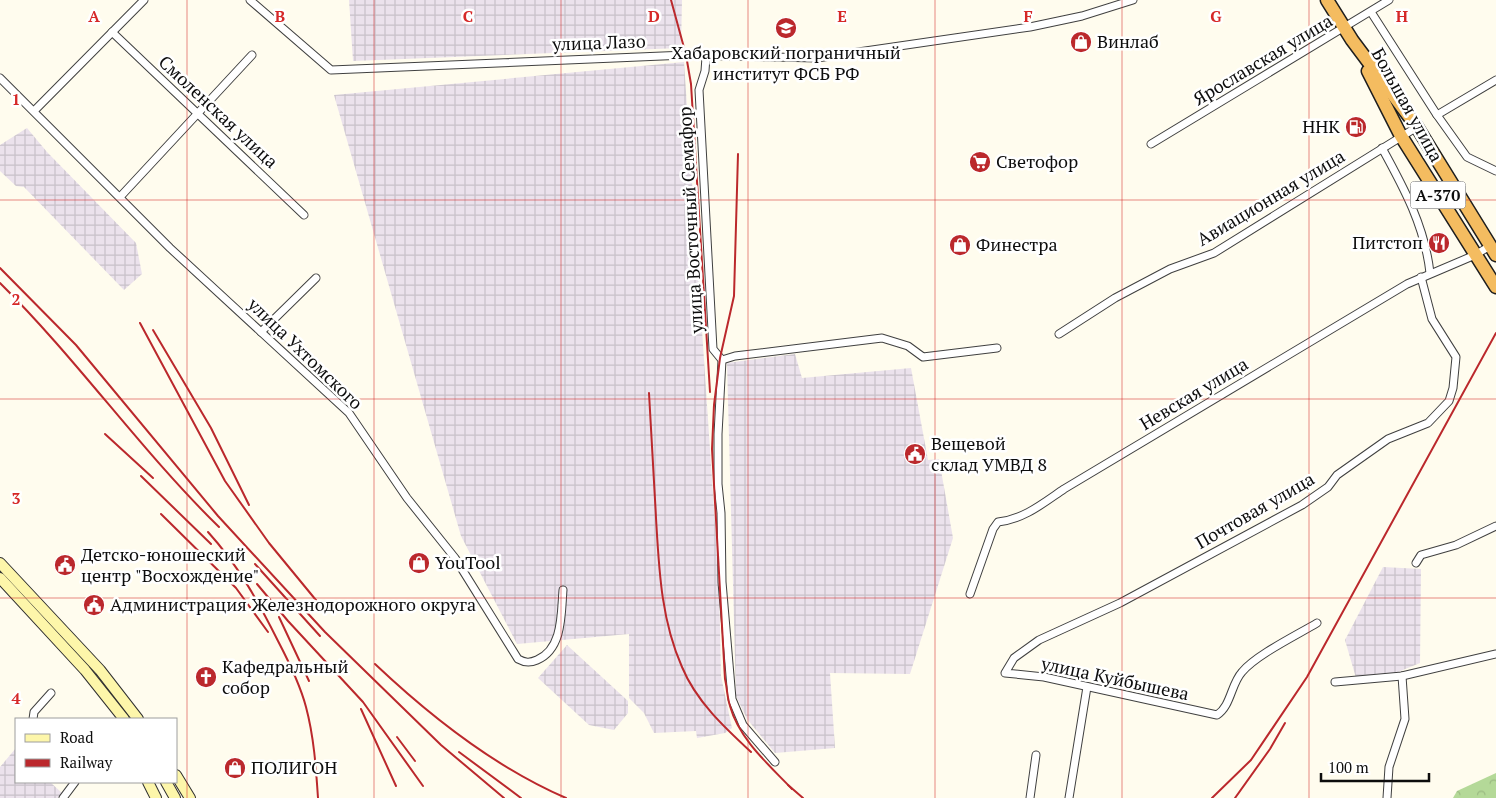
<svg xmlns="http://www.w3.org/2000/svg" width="1496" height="798" font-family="'PT Serif',serif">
<defs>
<pattern id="industrial-grid" width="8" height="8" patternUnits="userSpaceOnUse" patternTransform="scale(1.25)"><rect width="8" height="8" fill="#ebe2ec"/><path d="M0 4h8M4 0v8" fill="none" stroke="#c8c1c9"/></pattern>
<pattern id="forest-crowns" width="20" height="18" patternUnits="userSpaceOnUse" patternTransform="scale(1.25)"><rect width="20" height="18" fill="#b4d998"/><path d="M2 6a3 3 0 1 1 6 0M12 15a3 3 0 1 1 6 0" fill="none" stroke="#9ab982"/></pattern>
</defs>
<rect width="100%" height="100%" fill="#fffcee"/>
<g fill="url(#industrial-grid)">
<path d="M349 0H682L681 48 353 61Z"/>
<path d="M684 62 719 583 721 676 732 728 725 733 697 738 696 731 654 733 644 713 629 698V634L517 644 461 536 334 95Z"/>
<path d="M27 128 47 152 136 243 142 274 124 290 24 187 16 186 0 171V145Z"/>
<path d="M795 354 802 378 911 368 928 460 939 459 953 538 910 674 830 673 835 748 775 753 747 719 736 696 727 363Z"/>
<path d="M1383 567 1421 569 1420 663 1388 676 1356 678 1345 640Z"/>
<path d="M567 645 628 701V713L614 730 589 725 538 678Z"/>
<path d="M16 748V782H50L62 793 58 798H0V767Z"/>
</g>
<path fill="url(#forest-crowns)" d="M1496 773V798H1453L1457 791Z"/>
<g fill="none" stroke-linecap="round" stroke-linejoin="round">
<g stroke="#404040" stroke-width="9">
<g id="minor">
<path d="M250 0 331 70 686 55 817 58 1030 27 1082 16 1133 0"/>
<path d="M1371 12 1437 115 1467 157 1496 171"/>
<path d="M112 32 304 215"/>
<path d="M706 57 705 71 699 90 713 349 722 360 718 434V484L721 513 722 582 732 699 743 725 775 762"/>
<path d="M0 78 170 248 349 413 407 498 455 558 518 659C525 663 530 663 537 660 563 649 561 614 563 590"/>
<path d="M34 111 144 0"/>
<path d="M1437 115 1496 80"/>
<path d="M1151 144 1389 0"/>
<path d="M1382 148C1404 188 1425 227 1430 273"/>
<path d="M120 197 252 55"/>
<path d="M261 332 316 278"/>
<path d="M1059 334 1115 298 1170 269 1214 253 1417 127"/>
<path d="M722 360 735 356 882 338 908 346 923 357 997 348"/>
<path d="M1416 563 1421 555 1456 545 1496 526"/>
<path d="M970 594 993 529 998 522C1024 519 1042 504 1064 489L1407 284 1475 255 1490 246"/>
<path d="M1317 623C1297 635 1256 655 1242 672 1231 684 1231 706 1217 715L1044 677 1005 673 1014 658 1039 640 1120 603 1302 505 1328 487 1337 475 1388 439 1428 423 1449 401 1453 388 1456 357 1432 319 1421 277"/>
<path d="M1335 682 1402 676 1496 654"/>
<path d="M33 719 34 712 51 693"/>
<path d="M63 798 75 782"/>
<path d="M1030 798 1036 755"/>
<path d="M1069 798 1087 687"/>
<path d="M1387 798 1389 767 1405 719 1402 676"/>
</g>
</g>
<g stroke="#2f2f2f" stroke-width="12">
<g id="secondary">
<path d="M0 563 100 670 138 719"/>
<path d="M0 578 85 670 124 719"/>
<path d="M176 775 190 798"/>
<path d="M148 782 156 798"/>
<path d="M166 782 175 798"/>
</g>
</g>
<g stroke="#1e1e1e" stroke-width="15">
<g id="trunk">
<path d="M1327 0 1352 40 1417 127 1496 255"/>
<path d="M1368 71 1401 136 1496 287"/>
</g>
</g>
<use href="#minor" stroke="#fff" stroke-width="7"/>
<use href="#secondary" stroke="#fdf6aa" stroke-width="10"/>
<use href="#trunk" stroke="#f4bc60" stroke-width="12"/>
<g stroke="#bb282c" stroke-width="2">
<path d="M671 0 686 55 691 84 710 392"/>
<path d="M738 154 734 296 720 358 714 405 712 449 725 679C727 687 727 697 730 706 739 739 769 765 792 789"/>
<path d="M0 268 76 345 218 516 325 632 441 745 504 798"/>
<path d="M0 283C78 360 141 451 219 527"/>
<path d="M140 323 225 481 269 543 320 605"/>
<path d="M153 330 211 428 249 505"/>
<path d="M649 393C651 434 654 476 656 518 659 569 661 620 682 667 696 701 724 727 751 752"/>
<path d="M105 434 153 478"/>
<path d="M141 476 211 544"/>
<path d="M161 514 236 588 268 632"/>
<path d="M208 532C238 565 258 601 278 641 289 662 300 684 306 707 314 737 316 768 318 798"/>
<path d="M255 564 320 636"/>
<path d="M257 584 288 621 363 702 423 786"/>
<path d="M279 617 309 681"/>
<path d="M375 664C431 717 494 767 566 798"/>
<path d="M361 709 396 786"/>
<path d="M397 737 415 761"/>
<path d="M459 752 521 798"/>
<path d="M788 785 803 798"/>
<path d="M1212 798 1251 760 1307 677 1496 333"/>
<path d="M1235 798 1270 749 1285 723"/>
</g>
</g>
<path fill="none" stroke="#d62828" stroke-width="1" stroke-opacity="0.55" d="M187 0V798M374 0V798M561 0V798M748 0V798M935 0V798M1122 0V798M1309 0V798M0 200H1496M0 399H1496M0 598H1496"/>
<defs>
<g id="university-disc" transform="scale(1.125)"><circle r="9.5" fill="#bb282c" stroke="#fff"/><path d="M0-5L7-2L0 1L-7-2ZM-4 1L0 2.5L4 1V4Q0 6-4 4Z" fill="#fff"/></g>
<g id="shop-disc" transform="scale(1.125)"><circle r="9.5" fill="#bb282c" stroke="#fff"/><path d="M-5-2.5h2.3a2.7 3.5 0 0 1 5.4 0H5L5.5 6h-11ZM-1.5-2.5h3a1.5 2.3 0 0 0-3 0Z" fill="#fff"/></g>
<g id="fuel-disc" transform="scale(1.125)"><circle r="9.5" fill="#bb282c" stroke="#fff"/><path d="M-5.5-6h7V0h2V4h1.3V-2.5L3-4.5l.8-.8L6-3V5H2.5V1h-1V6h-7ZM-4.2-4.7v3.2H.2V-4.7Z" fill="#fff"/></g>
<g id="supermarket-disc" transform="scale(1.125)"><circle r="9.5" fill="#bb282c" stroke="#fff"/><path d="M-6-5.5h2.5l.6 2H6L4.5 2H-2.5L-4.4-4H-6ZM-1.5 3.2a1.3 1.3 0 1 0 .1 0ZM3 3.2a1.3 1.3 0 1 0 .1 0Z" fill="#fff"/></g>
<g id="restaurant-disc" transform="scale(1.125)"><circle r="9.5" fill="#bb282c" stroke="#fff"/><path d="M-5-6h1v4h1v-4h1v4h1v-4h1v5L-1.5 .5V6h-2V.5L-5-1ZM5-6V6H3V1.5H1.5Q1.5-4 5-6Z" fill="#fff"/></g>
<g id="civic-disc" transform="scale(1.125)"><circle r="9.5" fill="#bb282c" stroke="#fff"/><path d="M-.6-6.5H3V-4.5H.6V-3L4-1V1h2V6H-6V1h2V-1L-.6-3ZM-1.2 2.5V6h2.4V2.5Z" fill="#fff"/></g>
<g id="church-disc" transform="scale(1.125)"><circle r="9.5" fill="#bb282c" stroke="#fff"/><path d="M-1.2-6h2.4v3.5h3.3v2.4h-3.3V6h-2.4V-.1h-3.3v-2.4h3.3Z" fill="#fff"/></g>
</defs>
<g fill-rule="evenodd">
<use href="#university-disc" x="786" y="28"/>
<use href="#shop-disc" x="1081" y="42"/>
<use href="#fuel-disc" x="1356" y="127"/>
<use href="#supermarket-disc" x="980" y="162"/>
<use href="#restaurant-disc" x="1439" y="243"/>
<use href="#shop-disc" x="960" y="245"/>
<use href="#civic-disc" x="915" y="454"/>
<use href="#shop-disc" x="419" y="563"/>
<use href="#civic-disc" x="65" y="565"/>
<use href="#civic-disc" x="94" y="605"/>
<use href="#church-disc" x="206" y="677"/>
<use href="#shop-disc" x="235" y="768"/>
</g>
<g text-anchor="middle" stroke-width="5" stroke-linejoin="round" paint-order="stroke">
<rect fill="#fff" stroke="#565656" stroke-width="1" x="1410.5" y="181.5" width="55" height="27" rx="4"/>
<g font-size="16" font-weight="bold" fill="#0d0d0d">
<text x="1438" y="201">А-370</text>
</g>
<g font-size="18" fill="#0d0d0d" stroke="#fff" text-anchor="start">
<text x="1097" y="48">Винлаб</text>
<text x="786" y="59" text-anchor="middle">Хабаровский пограничный<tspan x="786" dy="21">институт ФСБ РФ</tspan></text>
<text x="1340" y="133" text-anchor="end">ННК</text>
<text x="996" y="168">Светофор</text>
<text x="1423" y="249" text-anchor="end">Питстоп</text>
<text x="976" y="251">Финестра</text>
<text x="931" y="450">Вещевой<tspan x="931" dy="21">склад УМВД 8</tspan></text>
<text x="81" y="561">Детско-юношеский<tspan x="81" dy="21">центр "Восхождение"</tspan></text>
<text x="435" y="569">YouTool</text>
<text x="110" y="611">Администрация Железнодорожного округа</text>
<text x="222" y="673">Кафедральный<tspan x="222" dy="21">собор</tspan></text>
<text x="251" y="774">ПОЛИГОН</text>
</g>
<g font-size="18" fill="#0d0d0d" stroke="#fff">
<text transform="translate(599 43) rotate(-2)" y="6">улица Лазо</text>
<text transform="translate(1263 60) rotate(-31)" y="6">Ярославская улица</text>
<text transform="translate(1407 105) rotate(61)" y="6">Большая улица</text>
<text transform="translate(218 112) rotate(43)" y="6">Смоленская улица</text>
<text transform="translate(1271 198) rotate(-31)" y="6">Авиационная улица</text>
<text transform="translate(691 220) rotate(-93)" y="6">улица Восточный Семафор</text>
<text transform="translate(305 354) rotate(44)" y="6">улица Ухтомского</text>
<text transform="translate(1194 394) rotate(-31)" y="6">Невская улица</text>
<text transform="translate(1255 511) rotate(-30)" y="6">Почтовая улица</text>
<text transform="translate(1115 679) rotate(12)" y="6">улица Куйбышева</text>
</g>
</g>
<g font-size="16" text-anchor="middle" font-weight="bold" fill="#d62828" stroke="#fff" stroke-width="5" stroke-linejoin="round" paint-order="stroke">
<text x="94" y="22">A</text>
<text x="280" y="22">B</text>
<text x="468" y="22">C</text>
<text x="654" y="22">D</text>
<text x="842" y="22">E</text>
<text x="1028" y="22">F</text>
<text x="1216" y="22">G</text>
<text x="1402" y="22">H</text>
<text x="16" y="105">1</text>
<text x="16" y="305">2</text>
<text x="16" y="504">3</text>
<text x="16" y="704">4</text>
</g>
<rect x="15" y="718" width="162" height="65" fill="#ffffff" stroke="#9e9e9e"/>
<rect x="25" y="734" width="25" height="8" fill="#fdf6aa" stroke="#9e9e9e"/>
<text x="60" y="743" font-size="15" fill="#0d0d0d">Road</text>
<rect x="25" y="759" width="25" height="8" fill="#bb282c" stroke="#9e9e9e"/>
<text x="60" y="768" font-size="15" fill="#0d0d0d">Railway</text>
<path d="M1321 773v8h108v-8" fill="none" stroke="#0d0d0d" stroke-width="2.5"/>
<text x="1328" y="773" font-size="15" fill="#0d0d0d" stroke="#ffffff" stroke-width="4" paint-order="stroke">100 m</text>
</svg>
